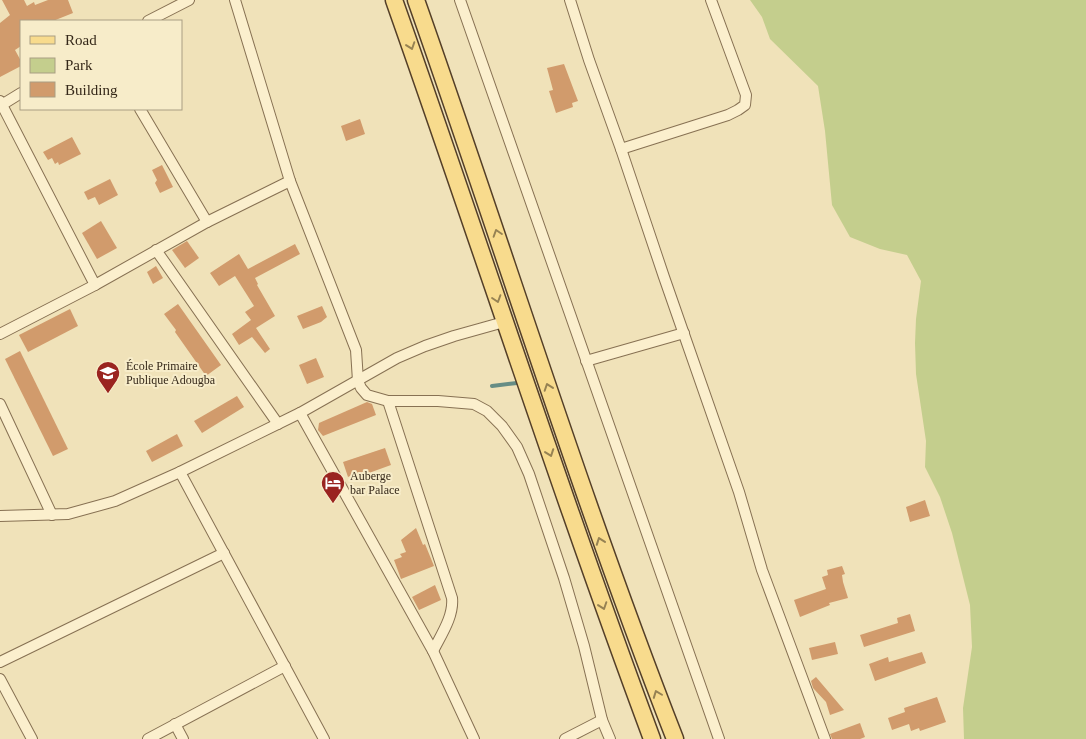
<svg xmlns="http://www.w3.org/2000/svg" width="1086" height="739" font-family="'Times New Roman',serif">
<rect width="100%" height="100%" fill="#f0e2b9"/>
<path fill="#c4ce8d" d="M750 0H1086V739H964L963 708 972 647 970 605 952 533 940 497 925 467 926 441 916 374 915 343 916 319 921 281 907 255 880 249 850 237 832 205 825 131 818 86 770 39 762 17Z"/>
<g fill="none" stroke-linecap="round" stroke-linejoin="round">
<path stroke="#668d85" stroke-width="4" d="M492 386 517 383"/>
</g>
<g fill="#d19b6c">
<path d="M2 0H24L27 6 34 2 35 5 48 0H68L73 13 53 21H21V46L15 50 21 61V66L0 77V23L10 15Z"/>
<path d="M564 64 578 101 572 103 573 107 556 113 549 91 553 90 547 68Z"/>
<path d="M360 119 365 134 346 141 341 126Z"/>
<path d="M72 137 81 154 59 165 58 162 55 164 52 158 48 160 43 152Z"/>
<path d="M162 165 173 187 160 193 155 183 157 180 152 170Z"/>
<path d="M110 179 118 195 99 205 95 197 88 200 84 192Z"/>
<path d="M101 221 117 248 97 259 82 233Z"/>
<path d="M187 241 199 258 185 268 172 250Z"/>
<path d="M295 244 300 254 255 278 258 284 257 285 275 316 256 328 270 349 265 353 252 337 239 345 232 334 251 320 245 312 254 306 235 276 219 286 210 273 239 254 248 269Z"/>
<path d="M156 266 163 278 153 284 147 272Z"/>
<path d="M178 304 221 365 206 376 175 332 176 330 164 314Z"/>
<path d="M322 306 327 317 321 322 303 329 297 316Z"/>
<path d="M70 309 78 326 28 352 19 335Z"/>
<path d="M20 351 68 449 53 456 5 359Z"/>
<path d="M316 358 324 377 307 384 299 365Z"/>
<path d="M237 396 244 407 202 433 194 421Z"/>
<path d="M367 402 372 404 376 415 323 436 318 430 319 423Z"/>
<path d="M177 434 183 446 152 462 146 451Z"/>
<path d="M385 448 391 465 355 478 354 474 348 477 343 462Z"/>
<path d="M925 500 930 516 910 522 906 507Z"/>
<path d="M416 528 423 545 425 544 434 566 401 579 394 560 402 557 400 554 406 552 401 540Z"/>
<path d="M842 566 845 574 842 575 843 582 848 598 829 603 830 605 800 617 794 600 826 589 822 577 828 575 827 570Z"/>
<path d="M435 585 441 600 419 610 412 597Z"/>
<path d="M910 614 915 631 864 647 860 635 898 623 897 618Z"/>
<path d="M835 642 838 654 812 660 809 648Z"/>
<path d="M922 652 926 663 875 681 869 664 888 657 889 662Z"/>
<path d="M816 677 844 710 830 715 826 702 813 688 811 681Z"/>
<path d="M937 697 946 722 920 731 919 728 911 731 909 724 892 730 888 718 905 712 904 708Z"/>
<path d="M860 723 865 737 860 739H832L830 734Z"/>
</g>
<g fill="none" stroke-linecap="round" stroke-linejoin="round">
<g stroke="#877153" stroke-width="12">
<g id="street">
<path d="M235 0 290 181 356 350 358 381 361 388 367 395 388 401H438L474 404 487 411 502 426 517 447 529 474 564 578 584 646 602 720 610 739"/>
<path d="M460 0 719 739"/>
<path d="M570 0 589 60 621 149 664 277 739 492 762 570 825 739"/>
<path d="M148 21 189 0"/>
<path d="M0 101 95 285"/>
<path d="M0 106 21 93"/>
<path d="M140 109 207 222"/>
<path d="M621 149 728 115 738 110 745 105 746 95 711 0"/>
<path d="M156 250 278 424"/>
<path d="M0 334 95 285 207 222 290 181"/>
<path d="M586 361 684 333"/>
<path d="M388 401 452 598C454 616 441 635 433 651"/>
<path d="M0 404 52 515"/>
<path d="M300 413 433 651 474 739"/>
<path d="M180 472 324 739"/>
<path d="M0 516 68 514 115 501 180 472 300 413 397 358 425 346 454 336 504 322"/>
<path d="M0 662 224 553"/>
<path d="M0 679 32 739"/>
<path d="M175 724 183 739"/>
<path d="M148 739 285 666"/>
<path d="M565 739 602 720"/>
</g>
</g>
<g stroke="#543f28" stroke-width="19">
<g id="primary">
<path d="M394 0C481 246 561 495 652 739"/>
<path d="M416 0C503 246 580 496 675 739"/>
</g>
</g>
<use href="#street" stroke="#fbefcd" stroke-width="10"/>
<use href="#primary" stroke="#f8db8d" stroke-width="16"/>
</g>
<defs><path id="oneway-chevron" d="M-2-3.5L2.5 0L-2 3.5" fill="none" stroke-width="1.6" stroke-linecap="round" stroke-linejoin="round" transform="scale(1.25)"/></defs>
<g stroke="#968253">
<use href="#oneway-chevron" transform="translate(411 46) rotate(71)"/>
<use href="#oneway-chevron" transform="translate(497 233) rotate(-108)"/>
<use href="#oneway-chevron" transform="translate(497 299) rotate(72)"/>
<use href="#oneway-chevron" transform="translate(548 387) rotate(-109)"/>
<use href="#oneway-chevron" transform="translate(550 453) rotate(70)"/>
<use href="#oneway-chevron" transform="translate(600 541) rotate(-110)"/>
<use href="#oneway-chevron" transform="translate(603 606) rotate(71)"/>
<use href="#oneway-chevron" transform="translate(657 694) rotate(-111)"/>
</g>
<defs>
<g id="school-pin" transform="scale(1.25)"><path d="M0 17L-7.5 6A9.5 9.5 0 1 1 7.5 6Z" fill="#9a2420" stroke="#f7ecc9"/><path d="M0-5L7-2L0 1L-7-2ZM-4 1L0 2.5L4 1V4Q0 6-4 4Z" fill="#fff"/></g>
<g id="hotel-pin" transform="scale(1.25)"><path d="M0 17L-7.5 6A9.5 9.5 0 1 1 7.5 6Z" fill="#9a2420" stroke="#f7ecc9"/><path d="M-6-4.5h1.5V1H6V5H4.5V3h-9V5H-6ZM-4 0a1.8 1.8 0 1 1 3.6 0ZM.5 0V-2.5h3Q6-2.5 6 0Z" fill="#fff"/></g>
</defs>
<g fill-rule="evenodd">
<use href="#school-pin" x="108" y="373"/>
<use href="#hotel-pin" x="333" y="483"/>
</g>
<g text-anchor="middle" stroke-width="4" stroke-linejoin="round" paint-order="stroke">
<g font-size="12" fill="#352819" stroke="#f7ecc9" text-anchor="start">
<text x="126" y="370">École Primaire<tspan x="126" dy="14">Publique Adougba</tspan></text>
<text x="350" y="480">Auberge<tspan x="350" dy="14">bar Palace</tspan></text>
</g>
</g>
<rect x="20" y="20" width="162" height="90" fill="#f7ecc9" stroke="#a99e83"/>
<rect x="30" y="36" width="25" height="8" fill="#f8db8d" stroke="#a99e83"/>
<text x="65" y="45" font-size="15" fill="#352819">Road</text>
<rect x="30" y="58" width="25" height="15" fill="#c4ce8d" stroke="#a99e83"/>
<text x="65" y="70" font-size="15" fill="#352819">Park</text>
<rect x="30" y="82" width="25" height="15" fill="#d19b6c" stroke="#a99e83"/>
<text x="65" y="95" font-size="15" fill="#352819">Building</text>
</svg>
